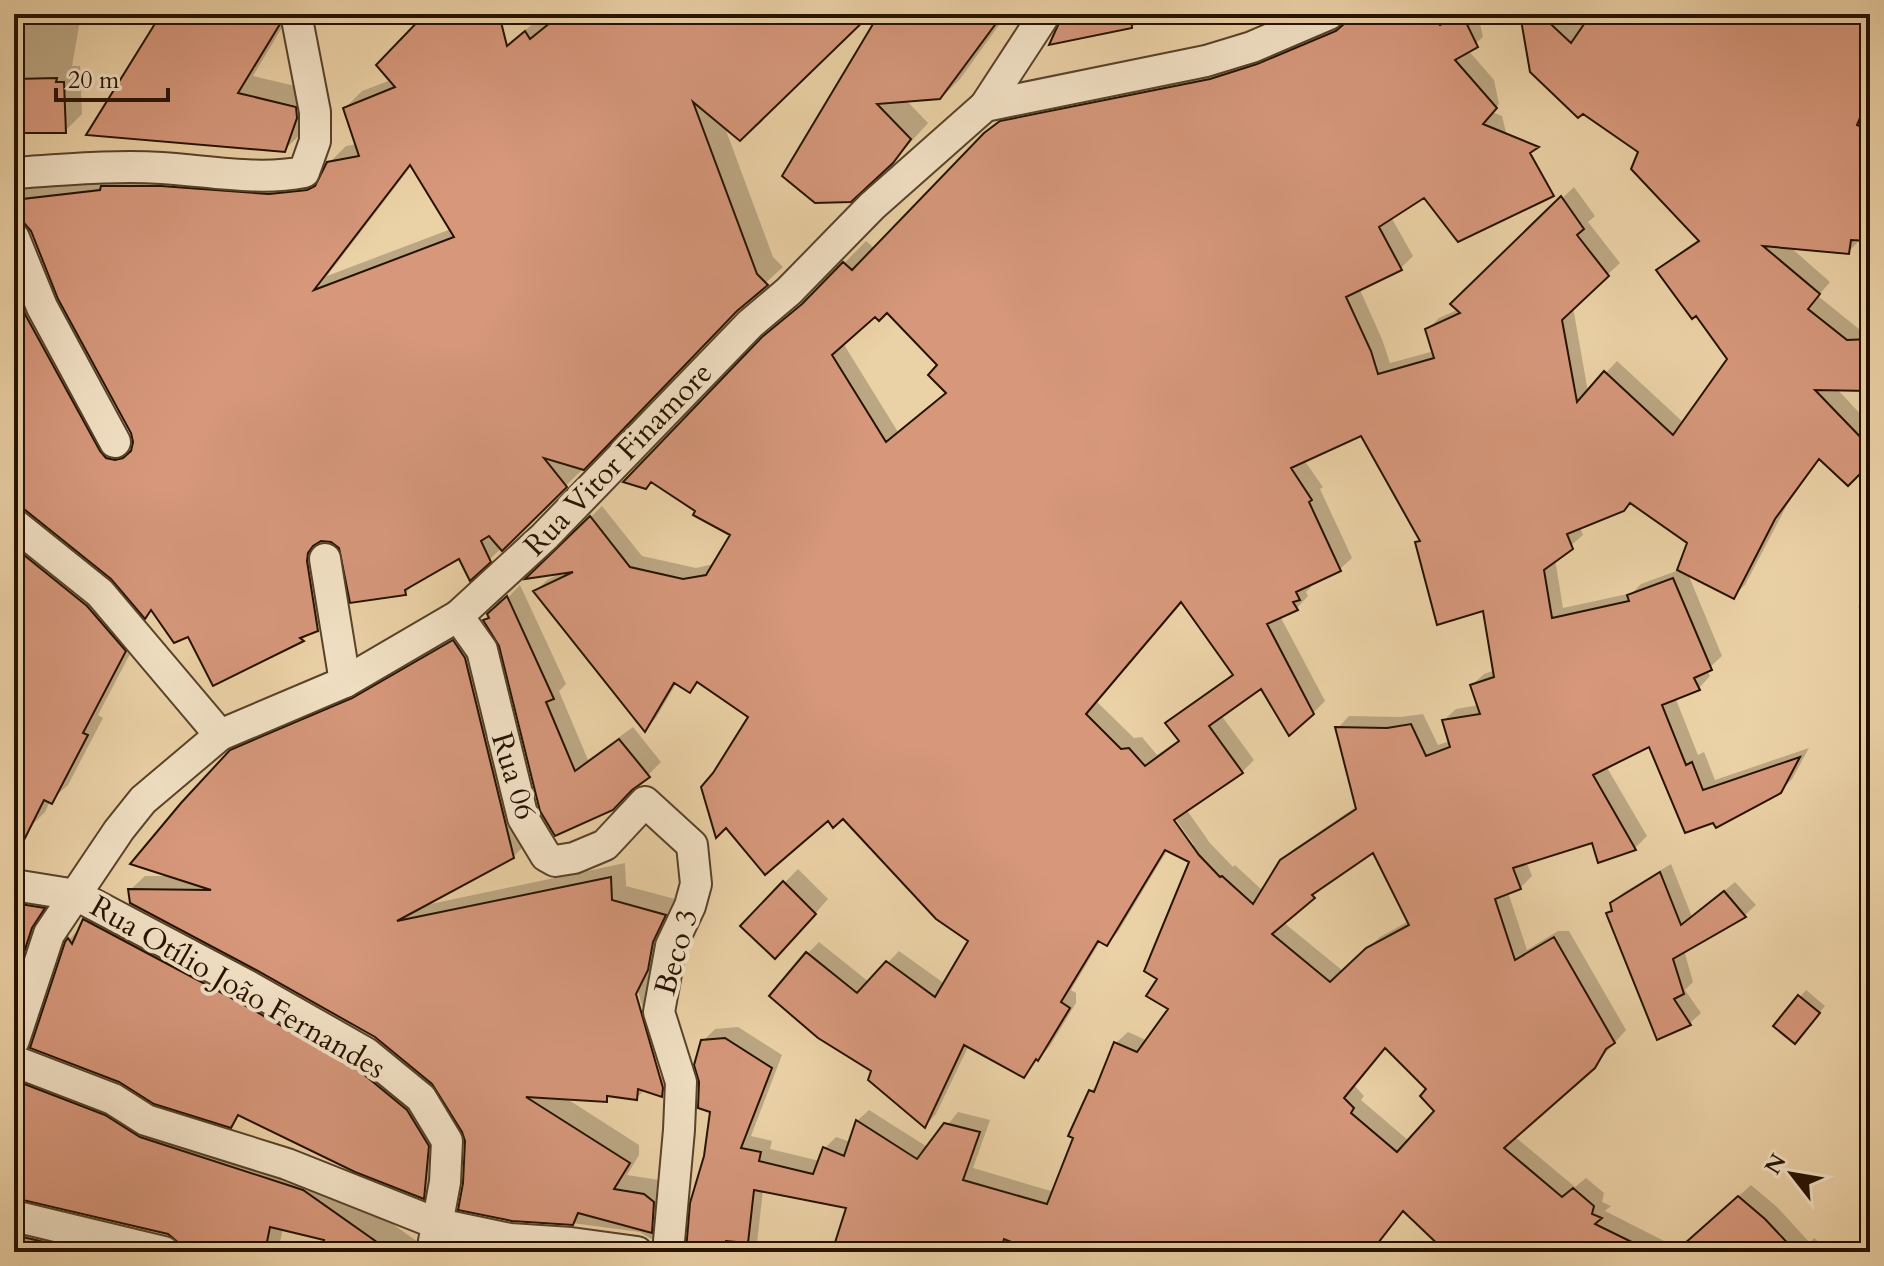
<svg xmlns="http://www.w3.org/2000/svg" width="1884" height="1266" font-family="Cardo,serif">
<rect width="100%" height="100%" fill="#ebd1a6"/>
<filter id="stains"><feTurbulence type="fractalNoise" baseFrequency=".0025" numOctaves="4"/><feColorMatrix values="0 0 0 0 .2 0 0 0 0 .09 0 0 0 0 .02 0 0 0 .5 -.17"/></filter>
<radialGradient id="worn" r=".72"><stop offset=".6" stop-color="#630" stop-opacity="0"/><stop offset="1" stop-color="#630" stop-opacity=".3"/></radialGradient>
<g fill="#0003" fill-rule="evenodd">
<path d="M14 14H290L253 76 312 90 302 133 284 150 157 25 81 15 72 66H80L82 114 65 131H14Z"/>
<path d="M455 14H497L476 73 544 14H868L724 125 773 257 783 267 739 307 583 469 489 560 460 556 418 580 405 594 331 540H324L334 612 303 639 214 683 188 635 152 609 145 616 113 578 26 508 14 504V228L122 440 135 443 133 433 32 230 27 223 14 219V186L113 175 307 176 324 172 328 164 346 146 357 144 345 108 362 91 391 80ZM412 165 451 229 327 276Z"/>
<path d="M882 14H1007L960 79 942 97 906 100 928 123 901 153 850 200Z"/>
<path d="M1065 14H1191L1052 42Z"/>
<path d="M1253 14H1278L1256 24Z"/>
<path d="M1355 14H1478L1483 37 1468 50 1494 80 1499 104 1492 112 1502 116 1523 202 1425 195 1391 217 1413 256 1401 268 1359 288 1382 339 1390 363 1434 351 1427 330 1439 318 1459 309 1453 304 1574 187 1595 216 1588 222 1620 263 1573 307 1588 392 1617 361 1684 423 1730 359 1696 313 1659 270 1671 259 1699 239 1640 152 1522 14H1870V239L1860 240 1848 252 1789 246 1830 282 1818 296 1859 329 1870 328V389L1836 388 1870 424V462L1820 458 1787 505 1745 585 1733 596 1688 574 1722 656 1707 670 1710 676 1699 688 1675 697 1698 755 1704 752 1715 780 1809 748 1792 779 1780 791 1716 825 1650 744 1606 766 1647 836 1635 848 1599 860 1594 840 1526 861 1532 876 1520 888 1508 892 1527 950 1558 931H1569L1626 1030 1593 1067 1514 1136 1575 1187 1586 1178 1604 1193 1602 1202 1611 1206 1605 1211 1680 1249 1751 1185 1777 1207 1810 1243 1814 1238 1831 1252H1449L1404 1210 1370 1252H834L848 1206 763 1190 756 1252H688L692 1203 706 1156 712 1110 703 1041 715 1029 738 1027 782 1055 751 1136 772 1141 770 1149 820 1161 825 1148 836 1137 851 1142 857 1121 869 1110 929 1148 958 1112 990 1120 973 1168 1054 1192 1091 1091 1100 1082 1116 1043 1128 1032 1148 1041 1171 1008 1159 979 1192 861 1168 849 1118 932 1107 944 1101 940 1071 990 1076 993V1003L1050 1046 1024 1075 969 1045 936 1114 925 1126 874 1070 807 954 819 942 869 982 899 951 945 984 971 940 843 817 828 819 715 774 751 716 699 681 690 691 677 682 656 718 645 729 536 591 547 580 563 572 531 576 602 506 642 556 696 568 714 564 733 534 814 294 866 241 875 249 985 135 1014 110 1243 62 1232 73 1349 20ZM888 310 940 365 947 392 898 432 843 343 875 314ZM1362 433 1421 539 1417 542 1484 609 1495 670 1484 674 1472 685 1479 705 1456 709 1444 720 1450 741 1438 745 1423 714 1400 717 1349 716 1338 728 1357 806 1294 849 1281 861 1263 891 1235 865 1233 867 1210 843 1186 809 1242 772 1254 760 1221 715 1262 686 1313 713 1325 701 1280 616 1297 608 1308 596 1306 592 1311 587 1309 584 1340 569 1352 558 1320 489 1323 487 1304 460ZM1631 501 1689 543 1679 570 1641 584 1632 593 1563 608 1555 559 1583 535 1580 527ZM1182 600 1234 673 1180 712 1168 723 1180 739 1157 755 1142 737 1134 738 1096 701ZM1170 811 1194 845H1189L1167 813ZM1373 850 1409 921 1380 937 1343 971 1283 922 1325 884ZM1386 1046 1428 1089 1437 1111 1409 1141 1361 1100 1364 1096 1354 1085Z"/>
<path d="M14 513 141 633 98 715 103 718 68 785 50 801 45 812 28 829 14 826Z"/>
<path d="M1870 583V613L1858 607Z"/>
<path d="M520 585 566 684 559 691 588 760 633 727 661 762 648 775 556 834 501 645 486 621Z"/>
<path d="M468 627 528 842 513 857 426 905 625 863 626 886 679 900 667 926 676 1080 662 1094 645 1089 637 1098 611 1095 606 1099 564 1097 639 1145V1155L627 1175 659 1180 668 1187 665 1225 651 1239 640 1232 572 1223 465 1183 467 1141 464 1131 434 1083 376 1036 130 890 145 876H170L231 752 247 736ZM636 984 662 1077H657L632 985Z"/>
<path d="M1671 864 1692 917 1735 882 1756 905 1745 915 1684 950 1693 982 1685 990 1701 1013 1690 1023 1658 1037 1609 914 1613 909 1612 904 1623 893Z"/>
<path d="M798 869 828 899 789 943 742 926Z"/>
<path d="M14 872 60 891 14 1014Z"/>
<path d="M97 908 368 1056 440 1132 435 1184 423 1197 241 1114 230 1125 32 1047 69 940Z"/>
<path d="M1806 990 1825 1006 1801 1035 1776 1026Z"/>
<path d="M14 1048 18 1056 321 1173 432 1252H324L326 1239 283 1228 278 1252H183L178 1238 169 1233 14 1197Z"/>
<path d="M14 1204 174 1252H14Z"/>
<path d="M1870 1232V1252H1856Z"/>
<path d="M465 1234 597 1252H452L453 1246Z"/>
</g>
<g fill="#d6977b" stroke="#261200" stroke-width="2" fill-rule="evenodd">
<path d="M161 14H278L280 24 238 93 296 107 297 118 285 152 86 135Z"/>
<path d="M425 14H499L507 46 525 31 530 39 561 14H871L740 141 693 102 757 274 768 285 737 311 584 470 544 458 567 487 502 551 489 536 481 541 491 562 470 581 459 559 405 590 406 595 350 603 339 548 331 542 321 541 313 546 308 553 307 561 318 631 300 638 304 641 213 686 188 637 174 643 151 610 145 619 111 579 25 510 14 506V286L26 316 100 451 106 458 115 460 123 458 131 451 133 442 131 433 58 299 31 231 24 223 14 220V200L100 190 101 186H161L269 194 307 190 315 186 327 162 359 156 343 108 395 87 376 65ZM410 165 454 237 314 290Z"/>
<path d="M879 14H1003L940 99 877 104 911 139 893 163 851 202 815 203 782 176Z"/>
<path d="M1063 14H1131L1132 28 1049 45Z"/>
<path d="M1347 14H1432L1440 25 1462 14 1478 47 1455 60 1497 108 1483 124 1539 147 1530 153 1554 196 1458 242 1424 198 1379 227 1402 270 1346 297 1371 351 1378 374 1434 358 1425 329 1460 313 1450 304 1561 196 1584 229 1577 235 1609 276 1562 320 1577 402 1604 371 1673 435 1727 359 1696 316 1692 319 1656 270 1699 241 1631 169 1638 152 1583 114 1578 118 1530 72 1520 14H1540L1571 43 1591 14H1870V95L1857 125 1864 128 1860 137 1870 144V241L1851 240 1849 254 1763 246 1820 294 1808 309 1847 340 1870 339V391L1815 390 1870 447V464L1848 486 1819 459 1775 519 1734 599 1677 570 1687 543 1630 503 1624 511 1567 534 1573 549 1544 570 1552 618 1629 601 1627 595 1673 578 1712 670 1694 678 1700 690 1662 705 1686 765 1692 762 1703 790 1800 757 1781 793 1716 828 1713 823 1685 833 1649 747 1593 775 1636 850 1598 863 1592 843 1513 868 1521 889 1495 899 1515 960 1554 937 1615 1043 1606 1049 1595 1068 1504 1148 1562 1197 1573 1188 1594 1206 1592 1214 1602 1218 1595 1224 1652 1252H1446L1403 1211 1371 1252H1036L1004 1239 1000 1252H832L846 1208 754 1190 748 1243 726 1241 725 1252 686 1250 690 1203 704 1156 710 1112 698 1108 699 1082 694 1065 701 1040 725 1038 772 1068 741 1148 761 1152 759 1161 813 1174 823 1147 844 1156 856 1120 917 1159 944 1123 980 1132 963 1180 1047 1204 1073 1138 1068 1136 1089 1090 1094 1092 1114 1042 1137 1052 1168 1009 1146 996 1157 979 1144 971 1189 862 1165 850 1107 946 1098 941 1061 1002 1070 1008 1038 1061 1036 1059 1024 1078 964 1045 925 1128 868 1080 871 1071 818 1038 769 996 806 952 857 993 886 961 935 997 968 941 936 919 843 819 833 828 828 821 765 875 726 828 716 838 701 787 713 773 748 717 697 682 690 693 674 683 645 732 533 591 573 572 525 579 590 516 630 567 683 579 706 575 730 535 693 515 695 511 651 482 646 489 623 482 762 337 802 304 843 262 852 270 984 133 1000 121 1210 79 1257 64 1336 31 1344 24ZM887 313 937 365 928 375 946 393 886 442 832 355 875 317 879 321ZM1361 436 1420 541 1415 542 1437 625 1483 611 1494 677 1470 685 1480 714 1442 720 1450 747 1426 756 1411 724 1387 728 1335 727 1356 809 1280 860 1253 904 1222 876 1220 877 1199 855 1174 820 1243 773 1209 726 1261 689 1289 736 1314 714 1267 624 1298 610 1293 602 1300 600 1296 592 1341 571 1309 502 1312 500 1291 468ZM1181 602 1233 675 1165 723 1179 741 1145 766 1129 748 1121 749 1086 714ZM1373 853 1409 925 1366 948 1330 982 1272 934 1315 898 1312 895ZM1385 1048 1426 1089 1420 1096 1434 1111 1397 1152 1351 1113 1354 1108 1344 1098Z"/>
<path d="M57 78 56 82H64L66 133H17L14 79Z"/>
<path d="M14 547 87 606 126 651 83 733 88 735 52 804 44 800 14 860Z"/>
<path d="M507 596 554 699 546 702 575 771 619 739 650 777 632 790 613 810 555 836 540 811 499 646 483 620 489 618 487 614Z"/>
<path d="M453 640 465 658 514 858 397 921 611 877 612 900 666 915 653 942 648 970 636 994 663 1088 662 1097 638 1089 637 1100 607 1096V1102L526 1097 630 1163 614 1189 644 1194 654 1202 652 1233 578 1213 573 1225 512 1221 458 1210 463 1183 465 1141 462 1132 432 1084 375 1037 256 970 130 903 128 889 211 890 130 864 181 803 230 750 352 698Z"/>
<path d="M1660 872 1681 925 1724 891 1746 917 1673 959 1684 994 1674 999 1691 1025 1657 1040 1606 913 1612 911 1610 903Z"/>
<path d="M783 881 816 914 775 959 740 926Z"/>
<path d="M14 903 45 908 32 928 14 983Z"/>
<path d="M83 919 239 1002 356 1068 407 1110 429 1146 424 1199 355 1172 238 1115 231 1128 154 1104 119 1082 30 1048 65 942 68 938 72 944Z"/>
<path d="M1798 995 1820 1013 1795 1044 1773 1026Z"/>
<path d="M14 1080 105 1115 140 1137 303 1190 391 1252H322L324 1240 270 1227 265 1252H238L188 1242 186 1245 180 1244 168 1234 14 1198Z"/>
<path d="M1738 1196 1765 1219 1796 1252H1675Z"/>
<path d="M14 1235 87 1252H14Z"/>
</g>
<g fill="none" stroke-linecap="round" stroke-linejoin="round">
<g stroke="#57422a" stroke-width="34">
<g id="minor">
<path d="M985 106 1045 14"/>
<path d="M14 173C63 170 113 165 162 168 209 171 258 181 304 172L315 141V112L296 14"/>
<path d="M14 238 42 307 115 442"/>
<path d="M14 524 100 593 220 735"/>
<path d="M325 559 345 682"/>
<path d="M458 616 482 650 523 818 546 856 555 861 574 858 605 845 645 802 692 845 696 884 690 906 671 946 659 1012 681 1082 679 1130 668 1252"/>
<path d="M14 885 76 895 248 986 366 1053 421 1098 447 1141 445 1182 432 1252"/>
<path d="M14 1040 49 934 119 830 143 800 220 735 345 682 458 616 544 537 750 324 789 291 872 206 985 106 1206 61 1252 47 1329 14"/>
<path d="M14 1061 113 1099 146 1120 287 1164 438 1224 510 1239 571 1243 637 1252"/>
<path d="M14 1216 164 1252"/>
</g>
</g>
<use href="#minor" stroke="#f2e1c5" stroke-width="30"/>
</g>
<g text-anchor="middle" stroke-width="8" stroke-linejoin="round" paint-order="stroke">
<g font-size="30" fill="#261200" stroke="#f2e1c5">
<text transform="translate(618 459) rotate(-46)" y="10">Rua Vitor Finamore</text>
<text transform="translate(514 776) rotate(73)" y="10">Rua 06</text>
<text transform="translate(676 952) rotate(-74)" y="10">Beco 3</text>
<text transform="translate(238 987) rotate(30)" y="10">Rua Otílio João Fernandes</text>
</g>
</g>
<rect width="1884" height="1266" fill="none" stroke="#ebd1a6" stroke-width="48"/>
<rect x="16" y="16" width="1852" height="1234" fill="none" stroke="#261200" stroke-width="4"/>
<rect x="24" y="24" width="1836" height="1218" fill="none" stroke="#261200" stroke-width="2"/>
<g transform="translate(1792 1174) rotate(301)" stroke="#f2e1c5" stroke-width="6" paint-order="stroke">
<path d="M0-6L14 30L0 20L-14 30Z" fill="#261200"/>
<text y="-12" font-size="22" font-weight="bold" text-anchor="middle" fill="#261200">N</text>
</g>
<path d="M56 88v12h112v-12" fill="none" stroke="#261200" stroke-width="4"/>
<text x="68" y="88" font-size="24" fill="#261200" stroke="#f2e1c5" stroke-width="6" paint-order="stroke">20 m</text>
<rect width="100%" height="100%" filter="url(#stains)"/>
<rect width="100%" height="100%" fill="url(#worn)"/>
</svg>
